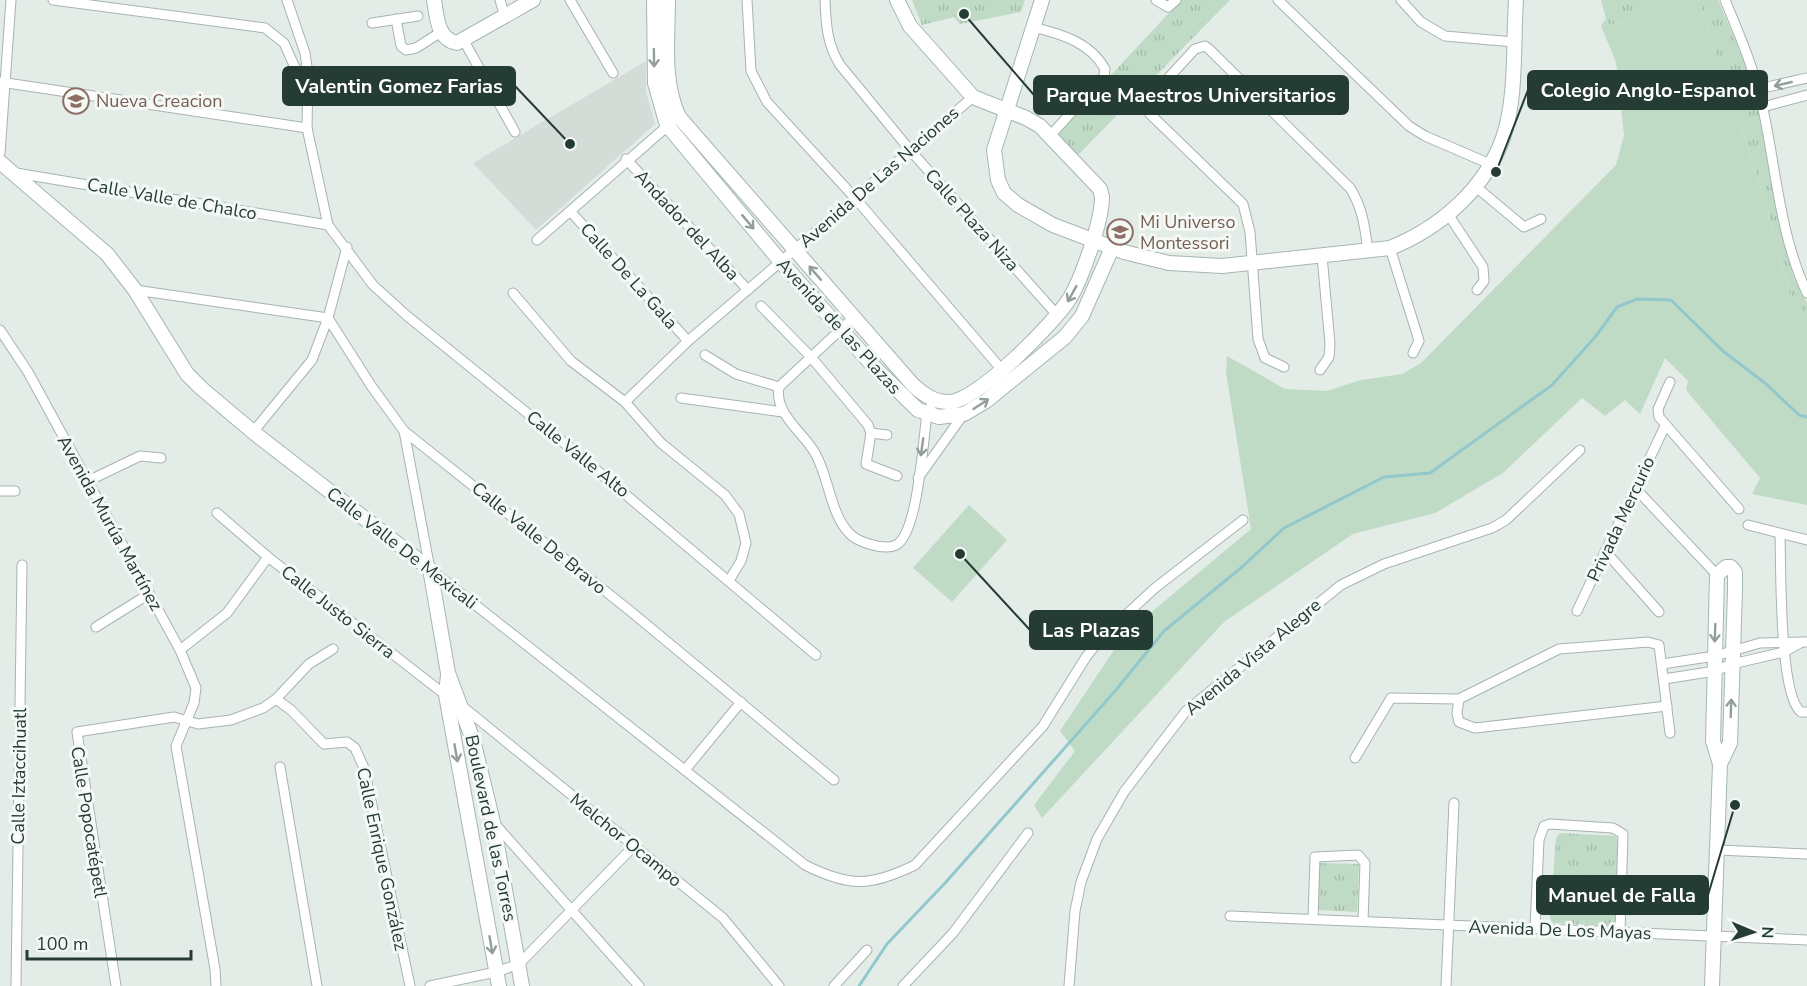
<svg xmlns="http://www.w3.org/2000/svg" width="1807" height="986" font-family="'Nunito Sans',sans-serif">
<defs>
<pattern id="park-tufts" width="24" height="20" patternUnits="userSpaceOnUse" patternTransform="scale(1.5)"><rect width="24" height="20" fill="#bfdbc5"/><path d="M3 7l-1-3M5 7V3M7 7l1-3M15 17l-1-3M17 17v-4M19 17l1-3" fill="none" stroke="#a4bdaa"/></pattern>
</defs>
<rect width="100%" height="100%" fill="#e4ece8"/>
<path fill="#d3dcd7" d="M646 61V92L655 124 536 230 473 163Z"/>
<g fill="#bfdbc5">
<path d="M1645 0H1698L1758 178 1795 312 1807 330V505L1752 494 1760 478 1686 390 1688 381 1665 358 1640 414 1625 400 1605 416 1582 398 1503 473 1435 513 1353 534 1224 622 1042 818 1034 805 1075 751 1060 731 1124 635 1251 529 1226 372 1227 356 1285 389 1327 391 1361 380 1402 374 1421 363 1616 165 1624 135 1616 62 1601 26 1606 18 1608 25 1633 21Z"/>
<path d="M969 505 1007 540 952 602 913 568Z"/>
</g>
<g fill="url(#park-tufts)">
<path d="M912 0H1025L1021 12 960 24 954 17 922 25Z"/>
<path d="M1181 0H1230L1078 155 1056 134Z"/>
<path d="M1601 0H1645L1633 21 1608 25Z"/>
<path d="M1698 0H1718L1757 90 1793 275 1807 303V330L1795 312 1758 178Z"/>
<path d="M1560 833 1615 836 1619 842 1615 922 1611 926 1553 923 1550 919 1556 838Z"/>
<path d="M1319 863 1359 864 1357 912 1318 910Z"/>
</g>
<g fill="none" stroke-linecap="round" stroke-linejoin="round">
<path stroke="#92c8cc" stroke-width="3" d="M859 986 887 944 946 882 1116 690 1164 631 1242 567 1284 528 1384 477 1430 473 1552 385 1596 336 1617 307 1637 299 1671 300 1724 352 1765 383 1799 415 1807 417"/>
<g stroke="#a7b4ae" stroke-width="11">
<g id="street">
<path d="M53 0 265 28 284 43 306 92"/>
<path d="M287 0 305 53 308 74 307 128 328 225 373 285 406 315 568 446 816 655"/>
<path d="M500 0 505 17"/>
<path d="M570 0 613 73"/>
<path d="M747 0 751 71 767 102 855 198 1002 370"/>
<path d="M825 0C826 25 827 44 840 65L910 150 1058 316"/>
<path d="M1156 0 1168 7 1176 0"/>
<path d="M1278 0 1409 126 1425 136 1490 164"/>
<path d="M1401 0 1421 22 1445 36 1514 42"/>
<path d="M1725 0C1740 36 1755 71 1763 109 1776 169 1780 236 1807 293"/>
<path d="M396 19 401 46 406 50 416 48 441 32"/>
<path d="M372 23 418 16"/>
<path d="M1033 27C1061 34 1090 42 1105 69L1104 76 1050 136"/>
<path d="M464 41 515 132"/>
<path d="M0 82 307 128"/>
<path d="M1758 89 1807 78"/>
<path d="M1763 107 1807 95"/>
<path d="M0 153 11 0"/>
<path d="M626 159 748 290"/>
<path d="M16 173 328 225"/>
<path d="M1475 186 1524 227 1541 219"/>
<path d="M570 211 688 341"/>
<path d="M1448 214 1483 267 1484 281 1477 290"/>
<path d="M537 240 672 122"/>
<path d="M1390 248 1417 334 1419 341 1413 353"/>
<path d="M135 290 328 318"/>
<path d="M513 293 571 361 625 402 661 443 725 495 739 514 746 543 741 561 730 579"/>
<path d="M761 306 811 357 868 425 871 433 866 464 897 476"/>
<path d="M328 318 372 387 404 431 629 610 834 780"/>
<path d="M0 330 28 372 180 650 196 688 194 703 176 746 215 969 216 986"/>
<path d="M705 355 736 374 779 387"/>
<path d="M1284 367 1265 358 1258 339 1250 232 1243 204 1150 114 1146 104 1148 100 1195 49 1205 46 1209 49 1350 188C1363 208 1365 229 1368 251"/>
<path d="M1320 370 1329 357 1330 344 1322 256"/>
<path d="M1670 382 1658 409 1659 417 1739 509"/>
<path d="M779 387C774 414 803 432 815 453 829 477 830 513 849 533 857 542 884 551 896 545 918 534 923 440 927 414L934 400"/>
<path d="M779 387 854 317"/>
<path d="M681 398 783 412"/>
<path d="M625 402 688 341 973 97"/>
<path d="M404 431 430 569 805 865C849 887 870 887 915 865L1043 726 1086 657 1102 637 1155 588 1243 520"/>
<path d="M253 432 312 360 328 318 347 247"/>
<path d="M871 433 887 435"/>
<path d="M918 478 963 415"/>
<path d="M88 481 140 456 161 458"/>
<path d="M1635 488 1717 575"/>
<path d="M0 491H15"/>
<path d="M217 513 268 557 448 697"/>
<path d="M1748 525 1807 540"/>
<path d="M1780 535C1781 566 1779 696 1801 712H1807"/>
<path d="M1605 551 1659 612"/>
<path d="M1577 611 1665 426"/>
<path d="M96 627 149 594"/>
<path d="M180 650 227 613 268 557"/>
<path d="M1662 664 1715 656 1760 643 1807 642"/>
<path d="M1664 679 1715 671 1732 664 1784 652 1802 642"/>
<path d="M276 699 309 664 333 649"/>
<path d="M1459 699 1457 713 1459 722 1475 728 1667 706"/>
<path d="M462 706 723 918 779 986"/>
<path d="M1355 758 1391 698 1459 699 1559 649 1648 642 1659 645 1670 733"/>
<path d="M280 767 317 986"/>
<path d="M685 770 741 702"/>
<path d="M494 823 639 986"/>
<path d="M1718 850 1807 854"/>
<path d="M1230 916 1807 940"/>
<path d="M1313 919 1315 857 1358 855 1365 863 1363 921"/>
<path d="M1535 928 1539 840 1544 826 1550 824 1613 828 1623 834 1620 931"/>
<path d="M16 986 22 565"/>
<path d="M116 986 77 732 174 717 198 724 231 720 263 708 276 699 291 710 324 744 347 742 355 748 364 768 410 986"/>
<path d="M430 986 496 972 519 964 633 847"/>
<path d="M834 986 867 950"/>
<path d="M903 986 953 933 1028 833"/>
<path d="M1069 986 1075 911 1081 882 1097 839 1124 792 1186 711 1341 585 1384 564 1492 528 1506 520 1580 450"/>
<path d="M1446 986 1454 803"/>
</g>
</g>
<g stroke="#a4b7af" stroke-width="16">
<g id="secondary">
<path d="M434 0C437 17 437 39 457 43L533 0"/>
<path d="M654 0 655 83 667 125 781 262 875 368 918 410 939 417 964 414 986 401 1065 337 1082 316 1112 248"/>
<path d="M668 0C668 38 662 81 679 117L913 385C924 395 934 402 949 402 977 402 1055 322 1070 298 1082 278 1102 221 1102 197L1100 189 1040 126 1026 118 973 97 910 26 897 0"/>
<path d="M1042 0 994 150 998 180 1004 193 1018 205 1053 225 1124 252 1169 263 1222 266 1390 248C1440 228 1485 189 1503 138 1517 98 1513 42 1516 0"/>
<path d="M0 162 107 254 135 290 187 374 201 388 253 432 430 569 448 673 473 740 493 822 522 986"/>
<path d="M448 675 446 695 499 986"/>
<path d="M1712 986 1720 764 1713 741 1717 575 1726 567H1731L1735 572V591L1730 743 1720 764"/>
</g>
</g>
<use href="#street" stroke="#fff" stroke-width="9"/>
<use href="#secondary" stroke="#fff" stroke-width="14"/>
</g>
<defs><path id="oneway-shaft" d="M-6 0H5M1.5-3L5.5 0L1.5 3" fill="none" stroke-width="1.6" stroke-linecap="round" stroke-linejoin="round" transform="scale(1.5)"/></defs>
<g stroke="#929e9a">
<use href="#oneway-shaft" transform="translate(654 58) rotate(89)"/>
<use href="#oneway-shaft" transform="translate(1783 84) rotate(167)"/>
<use href="#oneway-shaft" transform="translate(748 222) rotate(50)"/>
<use href="#oneway-shaft" transform="translate(815 273) rotate(-131)"/>
<use href="#oneway-shaft" transform="translate(1072 294) rotate(119)"/>
<use href="#oneway-shaft" transform="translate(981 404) rotate(-33)"/>
<use href="#oneway-shaft" transform="translate(922 447) rotate(98)"/>
<use href="#oneway-shaft" transform="translate(1715 633) rotate(92)"/>
<use href="#oneway-shaft" transform="translate(1731 708) rotate(-88)"/>
<use href="#oneway-shaft" transform="translate(456 753) rotate(80)"/>
<use href="#oneway-shaft" transform="translate(491 945) rotate(80)"/>
</g>
<defs>
<g id="school-ring" transform="scale(1.35)"><circle r="9.5" fill="#f5f9f6" stroke="#8d6e63" stroke-width="1.5"/><path d="M0-5L7-2L0 1L-7-2ZM-4 1L0 2.5L4 1V4Q0 6-4 4Z" fill="#8d6e63"/></g>
</defs>
<g fill-rule="evenodd">
<use href="#school-ring" x="76" y="101"/>
<use href="#school-ring" x="1120" y="232"/>
</g>
<g text-anchor="middle" stroke-width="6" stroke-linejoin="round" paint-order="stroke">
<g font-size="18" fill="#785e54" stroke="#f5f9f6" text-anchor="start">
<text x="96" y="107">Nueva Creacion</text>
<text x="1140" y="228">Mi Universo<tspan x="1140" dy="21">Montessori</tspan></text>
</g>
<g font-size="18" fill="#253c34" stroke="#f5f9f6">
<text transform="translate(879 177) rotate(-41)" y="6">Avenida De Las Naciones</text>
<text transform="translate(172 199) rotate(10)" y="6">Calle Valle de Chalco</text>
<text transform="translate(972 220) rotate(48)" y="6">Calle Plaza Niza</text>
<text transform="translate(687 225) rotate(47)" y="6">Andador del Alba</text>
<text transform="translate(629 276) rotate(48)" y="6">Calle De La Gala</text>
<text transform="translate(839 326) rotate(48)" y="6">Avenida de las Plazas</text>
<text transform="translate(578 454) rotate(39)" y="6">Calle Valle Alto</text>
<text transform="translate(1621 519) rotate(-65)" y="6">Privada Mercurio</text>
<text transform="translate(110 523) rotate(61)" y="6">Avenida Murúa Martínez</text>
<text transform="translate(539 538) rotate(39)" y="6">Calle Valle De Bravo</text>
<text transform="translate(402 548) rotate(38)" y="6">Calle Valle De Mexicali</text>
<text transform="translate(338 612) rotate(38)" y="6">Calle Justo Sierra</text>
<text transform="translate(1253 657) rotate(-40)" y="6">Avenida Vista Alegre</text>
<text transform="translate(19 776) rotate(-89)" y="6">Calle Iztaccihuatl</text>
<text transform="translate(89 822) rotate(81)" y="6">Calle Popocatépetl</text>
<text transform="translate(491 828) rotate(78)" y="6">Boulevard de las Torres</text>
<text transform="translate(626 840) rotate(39)" y="6">Melchor Ocampo</text>
<text transform="translate(382 859) rotate(78)" y="6">Calle Enrique González</text>
<text transform="translate(1560 930) rotate(2)" y="6">Avenida De Los Mayas</text>
</g>
</g>
<path fill="none" stroke="#253c34" stroke-width="2" d="M570 144L515 86M1496 172L1528 90M964 14L1034 95M960 554L1030 630M1735 805L1708 895"/>
<g fill="#253c34" stroke="#f5f9f6" stroke-width="2">
<circle cx="570" cy="144" r="6"/>
<circle cx="1496" cy="172" r="6"/>
<circle cx="964" cy="14" r="6"/>
<circle cx="960" cy="554" r="6"/>
<circle cx="1735" cy="805" r="6"/>
</g>
<g fill="#253c34" stroke="#253c34" stroke-width="2">
<rect x="283" y="67" width="232" height="38" rx="6"/>
<rect x="1528" y="71" width="239" height="38" rx="6"/>
<rect x="1034" y="76" width="314" height="38" rx="6"/>
<rect x="1030" y="611" width="122" height="38" rx="6"/>
<rect x="1537" y="876" width="171" height="38" rx="6"/>
</g>
<g font-size="20" text-anchor="middle" font-weight="bold" fill="#fff">
<text x="399" y="93">Valentin Gomez Farias</text>
<text x="1648" y="97">Colegio Anglo-Espanol</text>
<text x="1191" y="102">Parque Maestros Universitarios</text>
<text x="1091" y="637">Las Plazas</text>
<text x="1622" y="902">Manuel de Falla</text>
</g>
<g transform="translate(1753 932) rotate(92)" stroke="#f5f9f6" stroke-width="4.5" paint-order="stroke">
<path d="M0-4.5L10 22L0 15L-10 22Z" fill="#253c34"/>
<text y="-9" font-size="16" font-weight="bold" text-anchor="middle" fill="#253c34">N</text>
</g>
<path d="M27 950v9h164v-9" fill="none" stroke="#253c34" stroke-width="3"/>
<text x="36" y="950" font-size="18" fill="#253c34" stroke="#f5f9f6" stroke-width="4.5" paint-order="stroke">100 m</text>
</svg>
